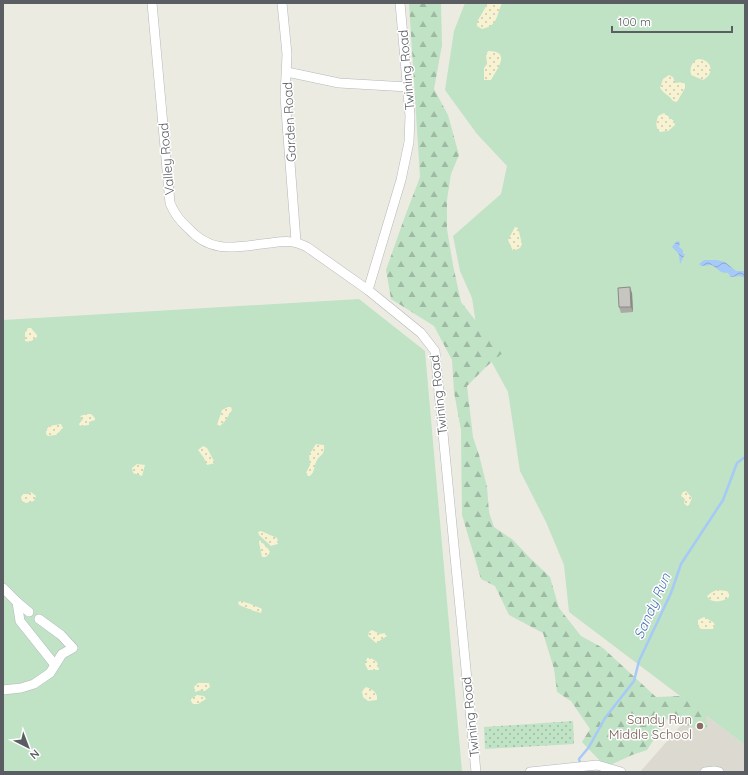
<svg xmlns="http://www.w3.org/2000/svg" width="748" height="775" font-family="Quicksand,sans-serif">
<defs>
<pattern id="forest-firs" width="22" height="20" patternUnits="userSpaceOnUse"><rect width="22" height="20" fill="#c0e2c5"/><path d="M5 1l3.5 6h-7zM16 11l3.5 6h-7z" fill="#9fbaa3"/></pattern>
<pattern id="sand-dots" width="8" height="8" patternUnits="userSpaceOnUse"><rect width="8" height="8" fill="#f7f3d2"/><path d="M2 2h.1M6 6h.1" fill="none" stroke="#cbc8ae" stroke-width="1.8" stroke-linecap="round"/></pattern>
<pattern id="park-dots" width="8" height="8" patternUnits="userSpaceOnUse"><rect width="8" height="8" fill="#c0e2c5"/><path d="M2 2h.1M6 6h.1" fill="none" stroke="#9fbaa3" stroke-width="1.8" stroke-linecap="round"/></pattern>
<pattern id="water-waves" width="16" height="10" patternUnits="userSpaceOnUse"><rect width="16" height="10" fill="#a6caf8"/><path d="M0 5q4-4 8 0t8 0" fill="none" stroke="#8aa7cc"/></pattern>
</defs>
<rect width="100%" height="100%" fill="#ecebe2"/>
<path fill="#dcdad0" d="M696 708 745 745V772H640Z"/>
<g fill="#c0e2c5">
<path d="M465 3H745V745L569 612 564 565 546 522 520 471 508 392 478 337 472 298 460 271 453 236 501 194 507 166 477 134 445 90 454 31Z"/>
<path d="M359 299 425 351 462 772H3V320Z"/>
</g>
<path fill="url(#forest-firs)" d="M409 3H441L442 45 434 89 448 115 459 155 451 174 447 200V229L453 265 461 302 490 339 504 352 487 366 467 386 473 437 479 455 487 487 489 512 494 527 513 540 530 558 550 577 559 608 581 636 603 648 656 697 680 696 705 707 707 728H697L667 719 647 750 632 755 606 767 582 742 590 729 571 701 557 692 554 669 543 633 509 615 495 586 481 579 462 515 461 430 454 392 452 360 434 326 391 299 386 270 404 219 420 177Z"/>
<g fill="url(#sand-dots)">
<path d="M488 3H502C496 16 498 26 482 29L477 26V22Z"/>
<path d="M488 51C512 51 497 69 491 80H484V68L487 64 486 55Z"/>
<path d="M698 59C711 59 716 73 703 80L691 75C689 69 692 61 698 59Z"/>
<path d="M669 75 673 77 675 83 682 82 685 84V88L677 102 673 101C669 95 664 94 660 88L663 79Z"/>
<path d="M664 113 674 121 675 125 668 131 660 132C655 127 656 123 658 116Z"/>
<path d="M515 227 518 228 522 244 520 248 513 251 508 240Z"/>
<path d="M28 328H31L37 335V337L30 342 25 341V333Z"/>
<path d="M228 407H231L232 410 225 421 220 426 217 425 222 410Z"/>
<path d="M87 414H91L95 418V420L89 422V425L80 426 79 424 83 419 80 416Z"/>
<path d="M61 424 63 428 56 435 48 436 46 434V431L49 426Z"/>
<path d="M316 444 324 445C325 455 321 454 317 460 314 465 315 472 310 476H308L306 473 310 465 309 455Z"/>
<path d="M203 446 207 448 215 463 207 465 204 458 198 450Z"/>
<path d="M137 464 145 465 142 476 133 473 132 468Z"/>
<path d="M686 491 692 498 689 505 687 506 684 503 685 499 681 496 683 492Z"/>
<path d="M31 492 36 496 34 501 26 503 22 501 21 497 23 494H29Z"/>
<path d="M261 531 277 538 278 541V544L271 546 259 535 258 532Z"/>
<path d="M260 540 270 551 269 554 266 557H262L259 542Z"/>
<path d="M717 590 727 591 729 594V597C723 602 711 604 707 596L712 592Z"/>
<path d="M241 601C245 602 259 607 262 609L261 613 254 611 239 605 238 602Z"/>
<path d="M704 617 713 622 715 625 713 629H701L698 626V620Z"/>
<path d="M372 630 380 634 385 633 387 636 376 643 368 636 369 632Z"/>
<path d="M367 658H371L377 662 379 670H368L365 664Z"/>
<path d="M198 683H209L210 687 205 691 201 690 195 692 194 687Z"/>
<path d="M366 687C373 690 378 692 377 700L368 701 363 697 362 691Z"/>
<path d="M197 695 204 696 206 699 198 704H193L191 701V699Z"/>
</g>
<path fill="url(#park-dots)" d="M573 721 574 744 485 749 484 727Z"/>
<g fill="url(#water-waves)">
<path d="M677 241 680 242 679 247 683 250V254H685L680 264 679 254 672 247Z"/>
<path d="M704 260H717L725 262 736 271H745V278L740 276 731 277 728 273 721 272 712 265 701 266 699 264Z"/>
</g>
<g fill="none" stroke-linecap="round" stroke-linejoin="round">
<path stroke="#a6caf8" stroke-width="2.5" d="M580 763 579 759 589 747 605 718 634 681 639 661 671 593 681 564 723 500 737 463 745 457"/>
<g stroke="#b5b7bb" stroke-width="10">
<g id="minor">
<path d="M152 3 170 203C174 213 180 221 188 228 213 256 238 246 271 243 285 241 293 240 307 247L368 290"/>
<path d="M282 3 287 54 285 97 296 241"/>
<path d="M400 3 410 116 409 142 401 180 368 290 421 333 435 351 476 772"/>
<path d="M287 72 339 83 408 87"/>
<path d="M3 588 17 602 20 621 55 665"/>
<path d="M17 602 29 612"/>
<path d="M3 690 21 688 34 684 50 673 62 654 73 648 61 635 39 619"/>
<path d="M530 772 597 765 621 772"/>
<path d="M705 772 714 771 719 772"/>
</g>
</g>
<use href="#minor" stroke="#fff" stroke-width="9"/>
</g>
<path fill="#aba9a4" d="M632 293 633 312 621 313 619 307Z"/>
<path fill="#8b8a86" d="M630 287 632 293 633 312 631 307Z"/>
<path fill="#c7c5bf" stroke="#8b8a86" d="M630 287 631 307H619L618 288Z"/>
<circle fill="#8d6e63" stroke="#fff" stroke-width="1.5" cx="700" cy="726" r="4"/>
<g text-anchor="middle" stroke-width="3" stroke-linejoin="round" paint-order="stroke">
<g font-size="13" fill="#5a5d62" stroke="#fff">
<text transform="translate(406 70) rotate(-95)" y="5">Twining Road</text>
<text transform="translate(289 122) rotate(-93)" y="5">Garden Road</text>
<text transform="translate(166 159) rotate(-95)" y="5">Valley Road</text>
<text transform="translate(438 395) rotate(-96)" y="5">Twining Road</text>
<text transform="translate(470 717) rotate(-96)" y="5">Twining Road</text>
</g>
<g font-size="13" fill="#785e54" stroke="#fff" text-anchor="end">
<text x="692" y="724">Sandy Run<tspan x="692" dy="15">Middle School</tspan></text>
</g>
<g font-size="14" font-style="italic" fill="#4b72b8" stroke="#fff">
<text transform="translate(652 606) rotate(-66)" y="5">Sandy Run</text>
</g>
</g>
<rect width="748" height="775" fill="none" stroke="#5a5d62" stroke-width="8"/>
<g transform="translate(28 747) rotate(138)" stroke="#ffffff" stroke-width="3" paint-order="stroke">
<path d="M0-3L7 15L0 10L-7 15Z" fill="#5a5d62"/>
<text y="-6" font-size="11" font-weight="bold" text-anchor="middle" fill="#5a5d62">N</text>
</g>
<path d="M612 26v6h120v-6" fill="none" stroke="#5a5d62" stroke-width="2"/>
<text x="618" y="26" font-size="12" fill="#5a5d62" stroke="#ffffff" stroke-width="3" paint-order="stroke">100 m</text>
</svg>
